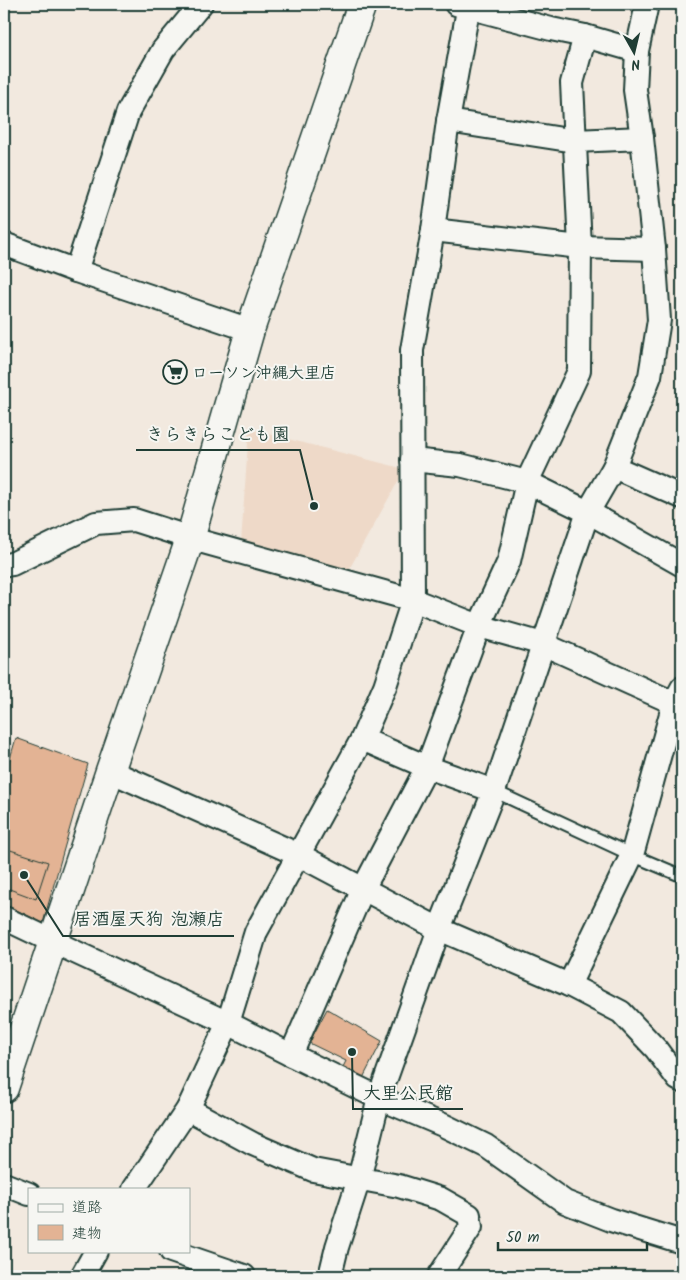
<svg xmlns="http://www.w3.org/2000/svg" width="686" height="1280" font-family="Kalam,'Klee One',sans-serif">
<rect width="100%" height="100%" fill="#f2e9df"/>
<filter id="ink" filterUnits="userSpaceOnUse"><feTurbulence type="fractalNoise" baseFrequency=".02" numOctaves="2"/><feDisplacementMap in="SourceGraphic" scale="10" xChannelSelector="R" yChannelSelector="G"/><feConvolveMatrix kernelMatrix="1 2 1 2 8 2 1 2 1" color-interpolation-filters="sRGB"/></filter>
<g filter="url(#ink)">
<path fill="#eed9c8" d="M249 429 405 469 347 573 241 543Z"/>
<g fill="#e3b394" stroke="#1f3d34">
<path d="M16 738 88 764 43 923 4 904V779Z"/>
<path d="M4 848 48 862 36 899 4 887Z"/>
<path d="M327 1009 382 1041 363 1078 342 1069 346 1061 309 1043Z"/>
</g>
<g fill="none" stroke-linecap="round" stroke-linejoin="round">
<g stroke="#1f3d34" stroke-width="15">
<path id="lane" d="M494 791 632 855 682 876"/>
</g>
<g stroke="#1f3d34" stroke-width="26">
<g id="street">
<path d="M456 4 551 29 585 36 637 51"/>
<path d="M448 121 575 141 642 138"/>
<path d="M433 230 580 247 654 249"/>
<path d="M4 244 76 271 250 330"/>
<path d="M76 271 128 112 163 50 201 4"/>
<path d="M412 460 460 465 527 482 588 512 682 565"/>
<path d="M614 467 682 497"/>
<path d="M4 565 12 564 96 523 134 520 203 542 413 600 479 626 543 644 674 703 682 708"/>
<path d="M362 739 427 767 494 791"/>
<path d="M110 771 299 855 439 929 569 985 621 1012 656 1049 678 1079 682 1081"/>
<path d="M4 918 75 952 228 1023 291 1055 379 1098 443 1125 486 1146 565 1202 611 1220 682 1242"/>
<path d="M569 985 632 855 674 703 682 688"/>
<path d="M291 1055 363 889 427 767 479 626 509 561 527 482 579 371 580 247 572 83 585 36"/>
<path d="M188 1109 253 1144 313 1170 399 1186 441 1199 469 1215 471 1227 439 1276"/>
<path d="M4 1184 29 1194"/>
<path d="M134 1189 188 1109 228 1023 256 932 362 739 385 686 413 600 412 350 433 230 448 121 469 4"/>
<path d="M171 1251 244 1276"/>
<path d="M82 1276 96 1251"/>
<path d="M330 1276 337 1247 359 1179 379 1098 439 929 494 791 588 512 614 467 650 376 659 320 654 249 642 138 635 90 637 51 647 4"/>
</g>
</g>
<g stroke="#1f3d34" stroke-width="31">
<path id="secondary" d="M4 1088 110 771 190 539 250 330 362 4"/>
</g>
<use href="#lane" stroke="#f6f6f2" stroke-width="11"/>
<use href="#street" stroke="#f6f6f2" stroke-width="22"/>
<use href="#secondary" stroke="#f6f6f2" stroke-width="28"/>
</g>
</g>
<defs>
<g id="supermarket-ring" transform="scale(1.25)"><circle r="9.5" fill="#f6f6f2" stroke="#1f3d34" stroke-width="1.5"/><path d="M-6-5.5h2.5l.6 2H6L4.5 2H-2.5L-4.4-4H-6ZM-1.5 3.2a1.3 1.3 0 1 0 .1 0ZM3 3.2a1.3 1.3 0 1 0 .1 0Z" fill="#1f3d34"/></g>
</defs>
<g fill-rule="evenodd">
<use href="#supermarket-ring" x="175" y="372"/>
</g>
<g text-anchor="middle" stroke-width="4" stroke-linejoin="round" paint-order="stroke">
<g font-size="16" font-weight="bold" fill="#1f3d34" stroke="#f6f6f2" text-anchor="start">
<text x="192" y="378">ローソン沖縄大里店</text>
</g>
</g>
<path fill="none" stroke="#1f3d34" stroke-width="2" d="M314 506L300 450H136M24 875L63 936H234M352 1052L353 1109H463"/>
<g fill="#1f3d34" stroke="#f6f6f2" stroke-width="2">
<circle cx="314" cy="506" r="5"/>
<circle cx="24" cy="875" r="5"/>
<circle cx="352" cy="1052" r="5"/>
</g>
<g font-size="18" text-anchor="middle" font-weight="bold" fill="#1f3d34" stroke="#f6f6f2" stroke-width="4" stroke-linejoin="round" paint-order="stroke">
<text x="218" y="440">きらきらこども園</text>
<text x="149" y="925">居酒屋天狗 泡瀬店</text>
<text x="408" y="1099">大里公民館</text>
</g>
<rect width="686" height="1280" fill="none" stroke="#f6f6f2" stroke-width="20"/>
<rect x="10" y="10" width="666" height="1260" fill="none" stroke="#1f3d34" stroke-width="2" filter="url(#ink)"/>
<rect x="28" y="1188" width="162" height="65" fill="#f6f6f2" stroke="#a0aca6"/>
<rect x="38" y="1204" width="25" height="8" fill="#f6f6f2" stroke="#a0aca6"/>
<text x="72" y="1212" font-size="15" fill="#1f3d34">道路</text>
<rect x="38" y="1225" width="25" height="15" fill="#e3b394" stroke="#a0aca6"/>
<text x="72" y="1238" font-size="15" fill="#1f3d34">建物</text>
<g transform="translate(634 52) rotate(172)" stroke="#f6f6f2" stroke-width="4" paint-order="stroke">
<path d="M0-4L9 19L0 12L-9 19Z" fill="#1f3d34"/>
<text y="-8" font-size="14" font-weight="bold" text-anchor="middle" fill="#1f3d34">N</text>
</g>
<path d="M498 1242v8h149v-8" fill="none" stroke="#1f3d34" stroke-width="2.5"/>
<text x="506" y="1242" font-size="15" fill="#1f3d34" stroke="#f6f6f2" stroke-width="4" paint-order="stroke">50 m</text>
</svg>
